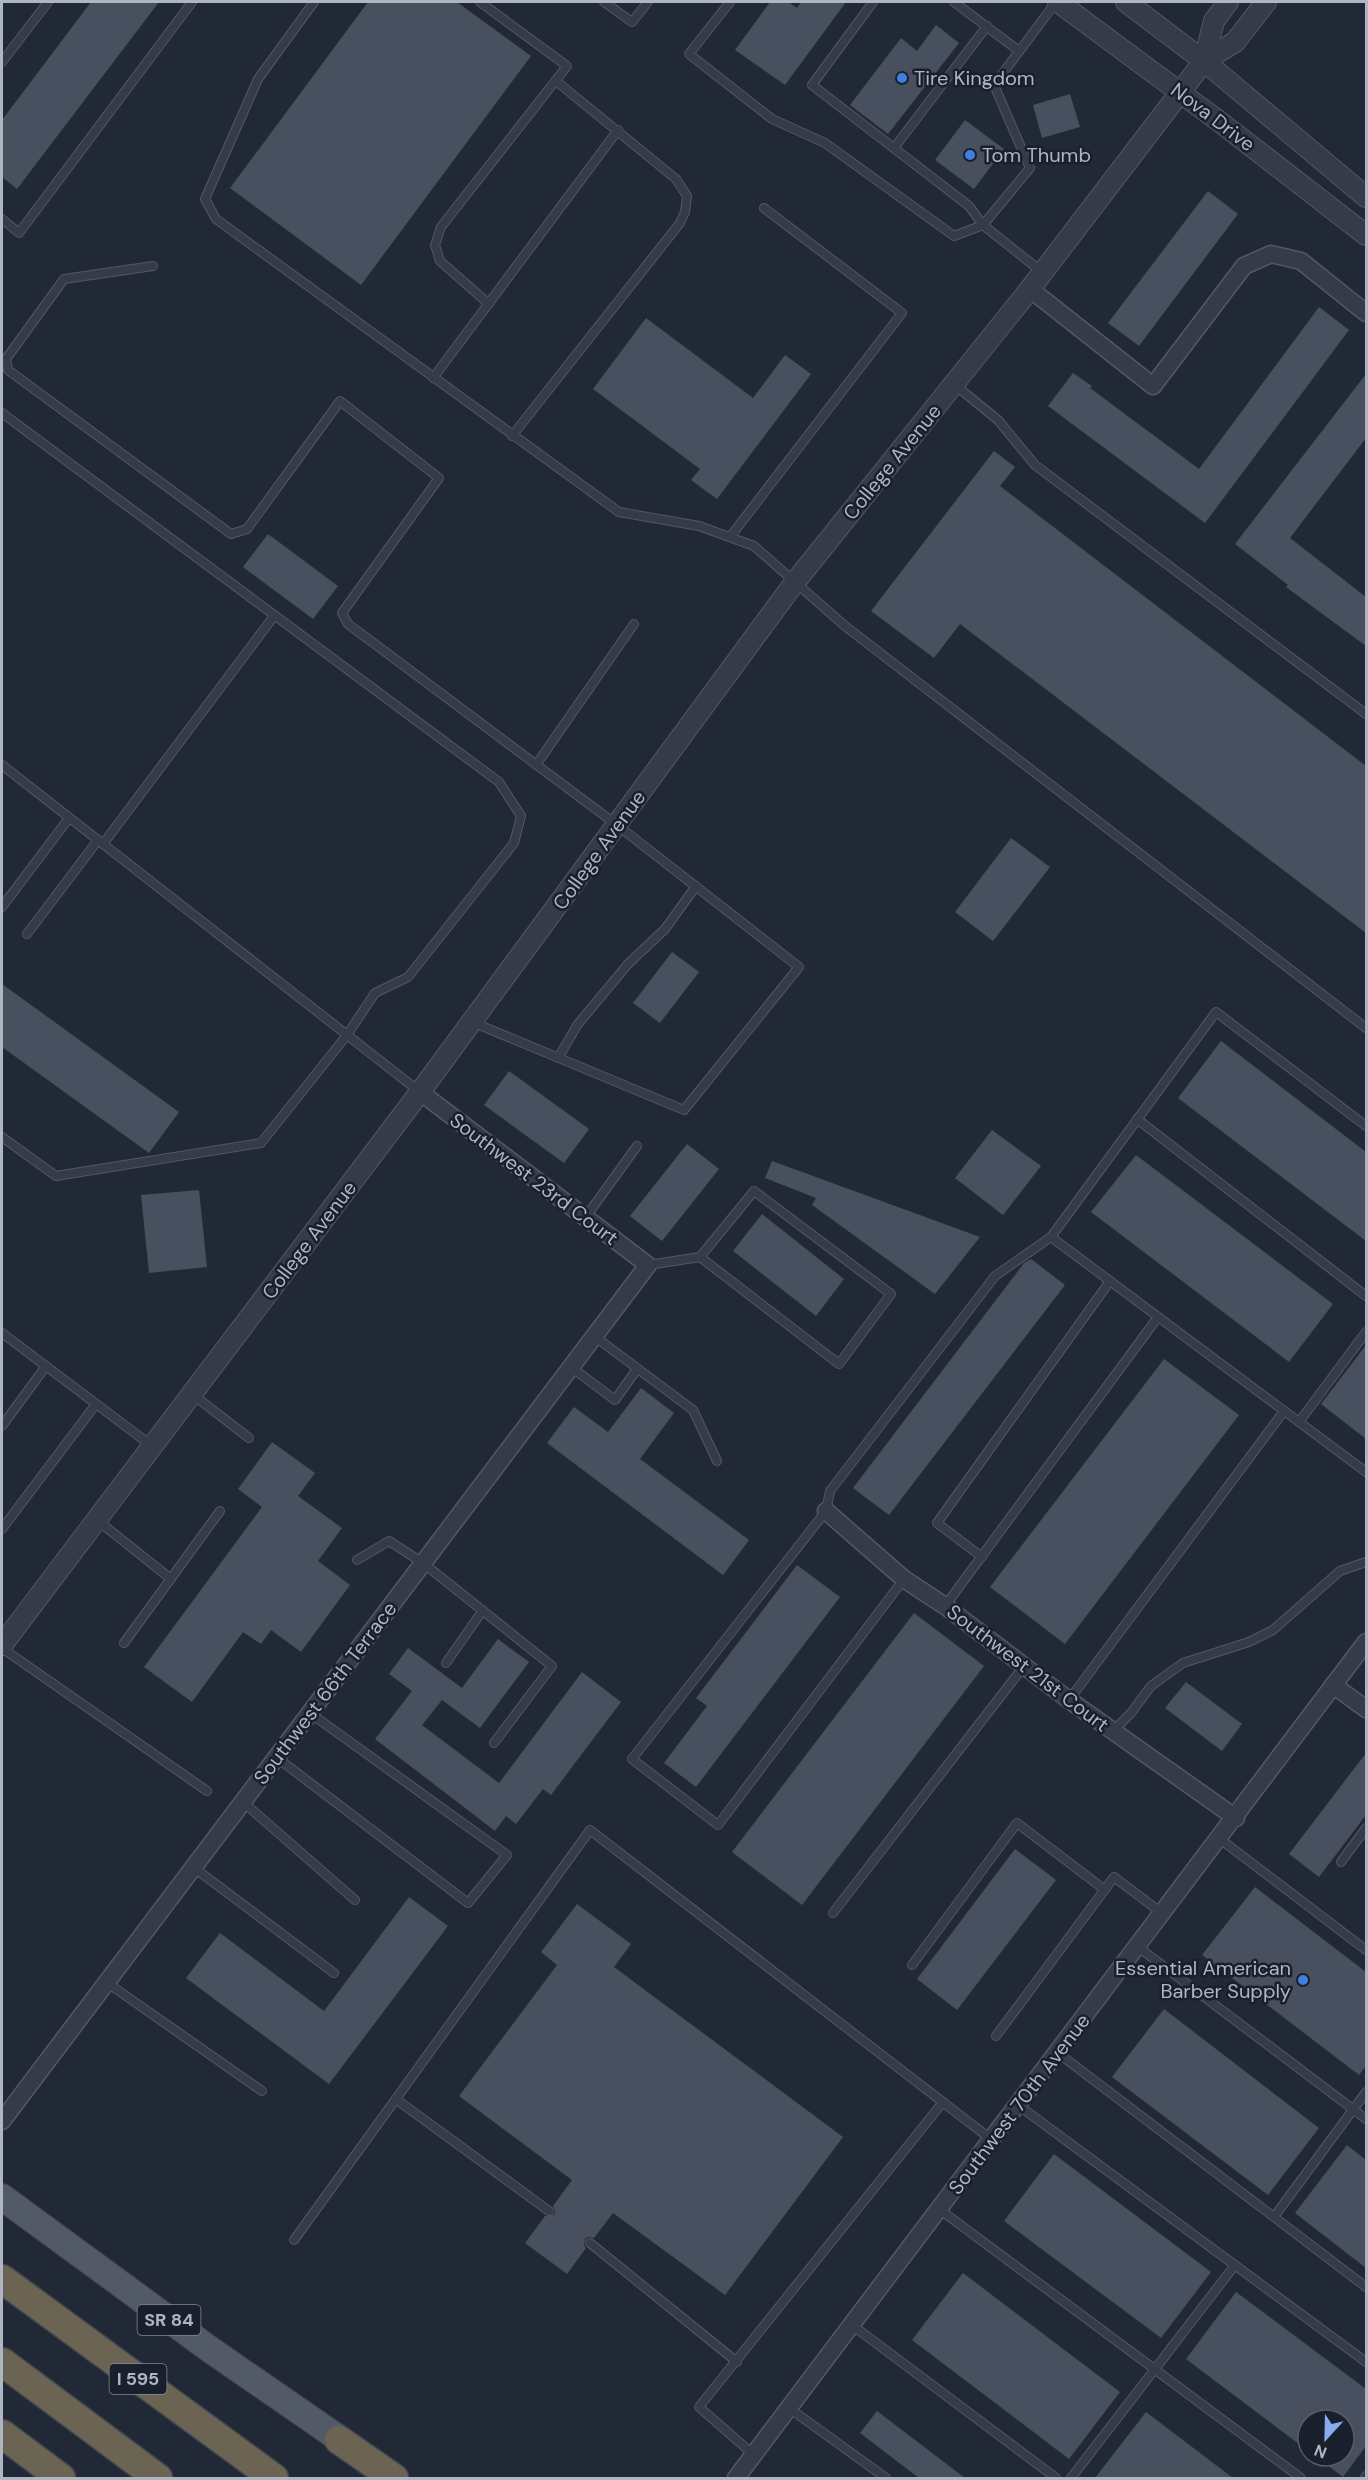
<svg xmlns="http://www.w3.org/2000/svg" width="1368" height="2480" font-family="'DM Sans',sans-serif">
<rect width="100%" height="100%" fill="#222936"/>
<g fill="#485060">
<path d="M91 2H159L17 189 2 177V120Z"/>
<path d="M368 2H457L531 56 361 285 230 188Z"/>
<path d="M770 2H788L797 8 801 2H846L785 85 735 50Z"/>
<path d="M936 25 959 43 888 134 850 105 901 38 917 51Z"/>
<path d="M1070 94 1080 127 1042 138 1033 105Z"/>
<path d="M965 120 1004 149 974 189 935 160Z"/>
<path d="M1208 191 1238 214 1139 346 1108 323Z"/>
<path d="M1319 307 1349 330 1205 523 1048 406 1073 373 1092 386 1090 388 1199 469Z"/>
<path d="M646 318 753 398 785 355 811 374 717 499 691 480 700 469 593 389Z"/>
<path d="M1366 374V438L1290 538 1366 597V646L1286 587 1288 585 1235 544Z"/>
<path d="M994 451 1015 467 1000 486 1366 766V933L960 624 934 658 871 611Z"/>
<path d="M268 534 338 586 313 619 243 567Z"/>
<path d="M1011 838 1050 867 993 941 955 912Z"/>
<path d="M672 952 699 972 660 1023 633 1003Z"/>
<path d="M2 984 179 1112 149 1153 2 1047Z"/>
<path d="M1221 1041 1366 1152V1241L1178 1098Z"/>
<path d="M509 1071 589 1129 564 1163 484 1105Z"/>
<path d="M992 1130 1041 1166 1003 1215 955 1178Z"/>
<path d="M687 1144 719 1169 662 1241 630 1216Z"/>
<path d="M1136 1155 1333 1304 1289 1362 1091 1212Z"/>
<path d="M772 1161 980 1237 935 1294 812 1205 816 1198 765 1178Z"/>
<path d="M199 1190 207 1267 149 1273 141 1195Z"/>
<path d="M762 1214 844 1279 816 1316 733 1251Z"/>
<path d="M1031 1259 1065 1285 889 1515 853 1488 1024 1263Z"/>
<path d="M1366 1345V1439L1321 1404Z"/>
<path d="M1164 1359 1239 1415 1065 1644 990 1587Z"/>
<path d="M641 1388 674 1413 640 1459 749 1540 723 1575 547 1443 574 1407 608 1432Z"/>
<path d="M272 1442 315 1473 298 1496 342 1528 318 1561 350 1585 301 1652 271 1630 261 1644 243 1632 192 1702 144 1667 262 1507 238 1489Z"/>
<path d="M797 1565 840 1597 696 1787 664 1763 707 1706 696 1698Z"/>
<path d="M914 1613 984 1666 802 1905 732 1852Z"/>
<path d="M498 1639 529 1662 480 1728 442 1700 422 1725 499 1783 582 1672 621 1702 551 1795 543 1789 516 1824 506 1816 495 1831 375 1739 412 1691 389 1674 408 1648 462 1688Z"/>
<path d="M1186 1682 1242 1724 1222 1751 1165 1708Z"/>
<path d="M1366 1753V1815L1319 1877 1289 1854Z"/>
<path d="M1015 1849 1056 1880 957 2010 917 1979Z"/>
<path d="M1255 1887 1366 1972V2066L1359 2075 1202 1955Z"/>
<path d="M409 1897 448 1926 329 2084 186 1978 220 1933 324 2011Z"/>
<path d="M577 1904 631 1944 614 1967 843 2137 725 2295 613 2213 594 2238 588 2237 585 2239 584 2245 586 2248 567 2274 525 2243 545 2216 554 2215 555 2211 553 2206 572 2180 459 2096 557 1965 541 1952Z"/>
<path d="M1164 2009 1319 2128 1268 2195 1112 2077Z"/>
<path d="M1347 2145 1366 2160V2268L1295 2213Z"/>
<path d="M1054 2154 1211 2272 1161 2338 1004 2221Z"/>
<path d="M963 2273 1120 2392 1069 2459 912 2340Z"/>
<path d="M1236 2292 1366 2389V2446L1343 2477 1315 2456H1344V2420H1308V2451L1186 2359Z"/>
<path d="M877 2411 965 2478H919L860 2433Z"/>
<path d="M1146 2412 1233 2478H1095Z"/>
</g>
<g fill="none" stroke-linecap="round" stroke-linejoin="round">
<g stroke="#525964" stroke-width="10">
<g id="service">
<path d="M314 2 258 79 205 199 216 219 619 512 699 526 754 546 845 626 1366 1028"/>
<path d="M480 2 567 66 441 227 435 245 440 261 489 304"/>
<path d="M604 2 632 22 648 2"/>
<path d="M730 2 689 54 772 119 825 143 954 236 983 225 969 206 812 85 873 2"/>
<path d="M954 2 1019 51"/>
<path d="M2 62 48 2"/>
<path d="M894 148 987 26"/>
<path d="M2 219 19 233 192 2"/>
<path d="M153 266 64 279 6 359 8 370 231 534 247 529 340 401 439 478 342 613 348 624 617 825 799 967 684 1110 472 1022"/>
<path d="M1042 272 983 225 1030 168 994 85 1056 2"/>
<path d="M433 378 618 130"/>
<path d="M955 385 998 420 1035 465 1366 714"/>
<path d="M2 413 499 782 521 816 514 843 408 977 375 993 347 1035 261 1143 56 1176 2 1137"/>
<path d="M512 436 680 223 685 212 687 196 676 179 556 81"/>
<path d="M730 537 902 313 764 208"/>
<path d="M2 765 420 1092"/>
<path d="M536 765 634 624"/>
<path d="M103 844 274 616"/>
<path d="M2 907 69 818"/>
<path d="M27 934 98 840"/>
<path d="M558 1058 578 1024 628 964 665 929 696 886"/>
<path d="M1137 1119 1366 1296"/>
<path d="M585 1218 637 1146"/>
<path d="M1051 1237 1366 1472"/>
<path d="M648 1265 700 1257 754 1191 891 1294 839 1364 700 1257"/>
<path d="M2 1333 152 1446"/>
<path d="M594 1336 693 1410 717 1461"/>
<path d="M571 1367 615 1400 637 1369"/>
<path d="M192 1394 249 1438"/>
<path d="M1299 1422 1366 1332"/>
<path d="M2 1426 46 1366"/>
<path d="M97 1520 171 1579"/>
<path d="M2 1529 96 1404"/>
<path d="M982 1557 937 1523 1110 1281"/>
<path d="M357 1560 389 1541 423 1563 552 1666 494 1743"/>
<path d="M904 1579 718 1825 632 1759 826 1511 830 1491 995 1276 1051 1237 1216 1012 1366 1126"/>
<path d="M945 1606 1158 1317"/>
<path d="M124 1643 220 1511"/>
<path d="M2 1648 207 1791"/>
<path d="M446 1663 483 1610"/>
<path d="M1069 1700 1284 1411"/>
<path d="M1113 1731 1131 1713 1151 1686 1183 1663 1249 1642 1273 1630 1340 1571 1366 1562"/>
<path d="M276 1757 468 1903 507 1855 310 1713"/>
<path d="M243 1802 355 1900"/>
<path d="M1220 1839 1366 1950"/>
<path d="M1341 1862 1366 1828"/>
<path d="M193 1867 334 1973"/>
<path d="M833 1913 1024 1666"/>
<path d="M1138 1947 1366 2119"/>
<path d="M912 1965 1017 1823 1105 1890"/>
<path d="M106 1982 262 2091"/>
<path d="M996 2036 1114 1877 1163 1914"/>
<path d="M1058 2053 1366 2287"/>
<path d="M397 2100 549 2211"/>
<path d="M1018 2105 1366 2362"/>
<path d="M939 2209 1301 2478"/>
<path d="M1274 2217 1366 2092"/>
<path d="M294 2240 590 1830 992 2140"/>
<path d="M590 2243 737 2362"/>
<path d="M852 2325 1056 2478"/>
<path d="M789 2408 886 2478"/>
<path d="M754 2455 699 2407 943 2102"/>
<path d="M1071 2478 1235 2265"/>
<path d="M1365 2478 1366 2476"/>
</g>
</g>
<g stroke="#525964" stroke-width="19">
<g id="minor">
<path d="M1030 289 1153 386 1244 266 1271 254 1301 261 1366 313"/>
<path d="M826 1511 904 1579 945 1606 1069 1700 1236 1818"/>
<path d="M1333 1685 1366 1709"/>
<path d="M2 2121 648 1265 420 1092"/>
<path d="M736 2478 1366 1642"/>
</g>
</g>
<g stroke="#525964" stroke-width="22">
<g id="tertiary">
<path d="M1058 2 1220 122 1366 235"/>
<path d="M1126 2 1204 61 1366 197"/>
<path d="M1204 61 1214 21 1228 2"/>
<path d="M2 1645 420 1092 795 582 1030 289 1204 61 1235 42 1266 2"/>
</g>
</g>
<g stroke="#3e4450" stroke-width="28">
<path id="primary" d="M2 2197 208 2348 357 2451"/>
</g>
<g stroke="#3f4651" stroke-width="31">
<g id="motorway">
<path d="M2 2279 274 2478"/>
<path d="M2 2362 158 2478"/>
<path d="M2 2434 61 2478"/>
<path d="M339 2440 394 2478"/>
</g>
</g>
<use href="#service" stroke="#353b47" stroke-width="8"/>
<use href="#minor" stroke="#353b47" stroke-width="16"/>
<use href="#tertiary" stroke="#353b47" stroke-width="20"/>
<use href="#primary" stroke="#535a67" stroke-width="26"/>
<use href="#motorway" stroke="#6c6452" stroke-width="28"/>
</g>
<g fill="#3f7fe0" stroke="#1a202b" stroke-width="2">
<circle cx="902" cy="78" r="6"/>
<circle cx="970" cy="155" r="6"/>
<circle cx="1303" cy="1980" r="6"/>
</g>
<g text-anchor="middle" stroke-width="5" stroke-linejoin="round" paint-order="stroke">
<g fill="#1a202b" stroke="#828995" stroke-width="1.5">
<rect x="137.5" y="2305" width="63" height="30" rx="4.5"/>
<rect x="109.5" y="2364" width="57" height="30" rx="4.5"/>
</g>
<g font-size="18" font-weight="bold" fill="#afb6c3">
<text x="169" y="2326">SR 84</text>
<text x="138" y="2385">I 595</text>
</g>
<g font-size="20" fill="#afb6c3" stroke="#1a202b" text-anchor="start">
<text x="914" y="85">Tire Kingdom</text>
<text x="982" y="162">Tom Thumb</text>
<text x="1291" y="1975" text-anchor="end">Essential American<tspan x="1291" dy="23">Barber Supply</tspan></text>
</g>
<g font-size="20" fill="#afb6c3" stroke="#1a202b">
<text transform="translate(1213 117) rotate(37)" y="7">Nova Drive</text>
<text transform="translate(892 462) rotate(-51)" y="7">College Avenue</text>
<text transform="translate(599 850) rotate(-54)" y="7">College Avenue</text>
<text transform="translate(534 1179) rotate(37)" y="7">Southwest 23rd Court</text>
<text transform="translate(309 1240) rotate(-53)" y="7">College Avenue</text>
<text transform="translate(1028 1668) rotate(37)" y="7">Southwest 21st Court</text>
<text transform="translate(325 1693) rotate(-53)" y="7">Southwest 66th Terrace</text>
<text transform="translate(1019 2104) rotate(-53)" y="7">Southwest 70th Avenue</text>
</g>
</g>
<rect width="1368" height="2480" fill="none" stroke="#afb6c3" stroke-width="6"/>
<g transform="translate(1326 2438) rotate(202)"><circle r="28" fill="#1a202b" stroke="#565c68" stroke-width="1.5"/>
<path d="M0-4.5L10 22L0 15L-10 22Z" fill="#88aaf0"/>
<text y="-9" font-size="16" font-weight="bold" text-anchor="middle" fill="#afb6c3">N</text>
</g>
</svg>
